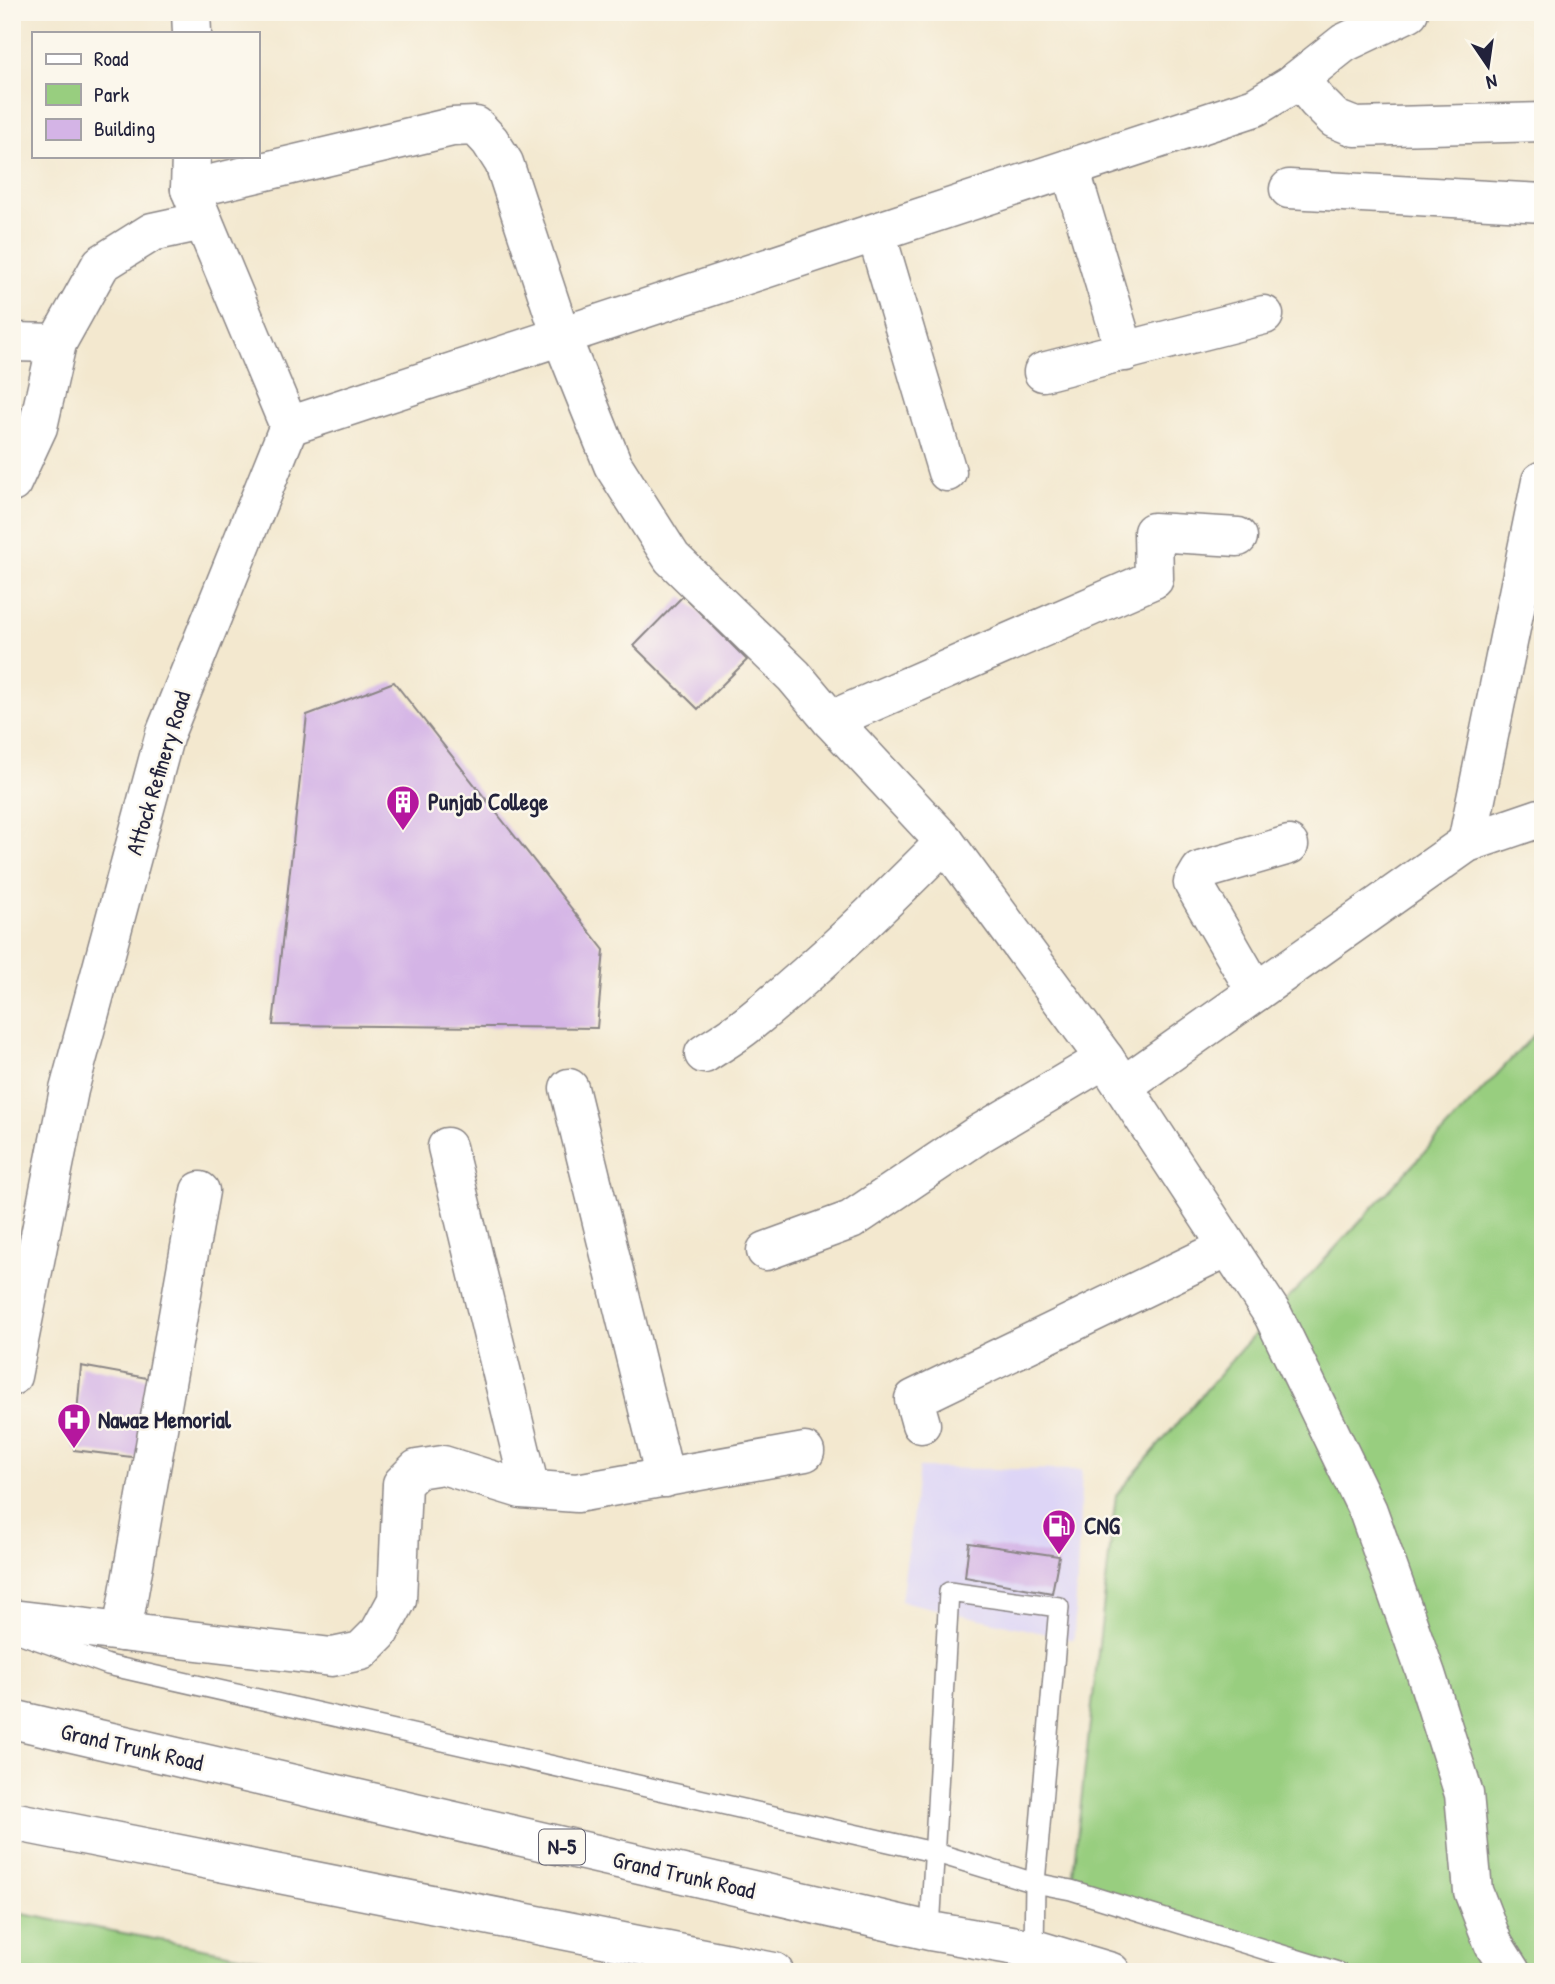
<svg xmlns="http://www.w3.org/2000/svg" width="1555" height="1984" font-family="'Patrick Hand',sans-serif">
<rect width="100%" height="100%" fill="#fbf7ec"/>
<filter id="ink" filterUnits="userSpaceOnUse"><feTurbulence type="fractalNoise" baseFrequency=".0143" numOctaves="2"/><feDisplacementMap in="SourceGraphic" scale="14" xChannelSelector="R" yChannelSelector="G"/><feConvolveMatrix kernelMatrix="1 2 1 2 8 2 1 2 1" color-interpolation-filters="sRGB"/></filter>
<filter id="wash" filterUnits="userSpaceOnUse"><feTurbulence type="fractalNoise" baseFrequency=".00686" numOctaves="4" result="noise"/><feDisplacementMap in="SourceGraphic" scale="28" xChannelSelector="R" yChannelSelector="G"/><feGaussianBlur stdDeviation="1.57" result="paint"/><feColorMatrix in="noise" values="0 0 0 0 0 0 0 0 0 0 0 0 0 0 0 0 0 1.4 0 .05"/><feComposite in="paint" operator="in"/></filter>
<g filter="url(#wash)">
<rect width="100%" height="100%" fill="#f3e8cf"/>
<path fill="#ddd5f6" d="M919 1468 1082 1470 1074 1640 901 1601Z"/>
<g fill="#98ce7f" stroke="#5d785d" stroke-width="2">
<path d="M1543 1025V1972H1344L1071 1890 1116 1495 1242 1348Z"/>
<path d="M12 1912 329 1972H12Z"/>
</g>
<g id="blocks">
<g fill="#d4b4e6">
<path d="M683 596 747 660 698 709 634 646Z"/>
<path d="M394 682 604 950 597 1028 273 1025 307 715Z"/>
<path d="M81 1366 158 1380 148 1459 74 1450Z"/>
<path d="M969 1543 1059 1556 1052 1593 965 1577Z"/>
</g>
</g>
</g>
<g filter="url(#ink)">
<use href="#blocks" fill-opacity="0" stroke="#8a8585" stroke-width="2"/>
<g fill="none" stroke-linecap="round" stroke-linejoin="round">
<g stroke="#8a8585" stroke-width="22">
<g id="lane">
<path d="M21 1634 108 1665 933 1852 1035 1883 1071 1890 1338 1972"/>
<path d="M930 1931 949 1592 1059 1607 1035 1883 1034 1949"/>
</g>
</g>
<g stroke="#8a8585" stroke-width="41">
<g id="street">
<path d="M1299 79 1317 101 1335 119 1355 127 1543 122"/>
<path d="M1070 168 1125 352"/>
<path d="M190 189 452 127 476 126 490 141 504 163 561 336 613 465 672 558 794 676 831 720 945 842 1105 1059 1273 1315 1368 1511 1426 1674 1464 1794 1473 1891 1494 1945 1511 1972"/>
<path d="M1289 189 1543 203"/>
<path d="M876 233 947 472"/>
<path d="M12 342 57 343"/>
<path d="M1043 372 1264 315"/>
<path d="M289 426 1255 107 1291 85 1344 43 1409 12"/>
<path d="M12 483 38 427 57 343 101 264 152 232 203 221"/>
<path d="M831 720 1154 579 1153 532 1238 537"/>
<path d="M1467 843 1541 481"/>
<path d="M1256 992 1193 883 1200 871 1289 845"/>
<path d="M704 1054C719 1044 735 1035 748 1024 818 968 882 905 945 842"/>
<path d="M1123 1086 1467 843 1540 818"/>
<path d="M569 1088 665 1478"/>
<path d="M447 1147 530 1489"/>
<path d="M766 1251 851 1220 979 1134 1105 1059"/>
<path d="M921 1424 914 1399 1228 1247"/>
<path d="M12 1619 332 1657 361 1651 379 1633 397 1600 402 1484 417 1469 443 1465 521 1489 577 1493 805 1452"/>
<path d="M122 1632 200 1191"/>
</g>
</g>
<g stroke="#8a8585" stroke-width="41">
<g id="secondary">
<path d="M191 12 192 33"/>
<path d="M12 1376 69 1090 165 734 289 426 190 189 191 156"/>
</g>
</g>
<g stroke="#8a8585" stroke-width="41">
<g id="highway">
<path d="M12 1719 930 1931 1034 1949 1111 1972"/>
<path d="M12 1821 774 1972"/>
</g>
</g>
<use href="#lane" stroke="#fff" stroke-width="19"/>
<use href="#street" stroke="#fff" stroke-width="38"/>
<use href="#secondary" stroke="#fff" stroke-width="38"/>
<use href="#highway" stroke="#fff" stroke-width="38"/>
</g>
</g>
<defs>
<g id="building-pin" transform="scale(1.75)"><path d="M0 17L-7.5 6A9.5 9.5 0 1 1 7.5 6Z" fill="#b5179e" stroke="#fbf7ec"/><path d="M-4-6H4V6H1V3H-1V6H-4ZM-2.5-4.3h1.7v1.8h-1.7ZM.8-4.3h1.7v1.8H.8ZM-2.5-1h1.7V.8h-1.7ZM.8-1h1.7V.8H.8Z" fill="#fff"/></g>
<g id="hospital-pin" transform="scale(1.75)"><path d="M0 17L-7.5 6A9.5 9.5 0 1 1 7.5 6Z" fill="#b5179e" stroke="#fbf7ec"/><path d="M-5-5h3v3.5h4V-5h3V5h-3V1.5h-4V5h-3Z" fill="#fff"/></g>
<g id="fuel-pin" transform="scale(1.75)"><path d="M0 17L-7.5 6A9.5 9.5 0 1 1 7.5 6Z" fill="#b5179e" stroke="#fbf7ec"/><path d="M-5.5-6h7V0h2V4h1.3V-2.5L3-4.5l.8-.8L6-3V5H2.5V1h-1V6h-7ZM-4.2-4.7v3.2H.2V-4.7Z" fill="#fff"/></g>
</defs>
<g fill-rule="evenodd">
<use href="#building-pin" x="403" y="802"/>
<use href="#hospital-pin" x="74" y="1420"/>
<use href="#fuel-pin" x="1059" y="1526"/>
</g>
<g text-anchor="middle" stroke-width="5" stroke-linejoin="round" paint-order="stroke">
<rect fill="#fbf7ec" stroke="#636270" stroke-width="2" x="539" y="1829.5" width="46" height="35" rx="5"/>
<g font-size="21" font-weight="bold" fill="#22223b">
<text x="562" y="1854">N-5</text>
</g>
<g font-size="23" fill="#22223b" stroke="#fbf7ec">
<text transform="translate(158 773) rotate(-73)" y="8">Attock Refinery Road</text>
<text transform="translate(132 1747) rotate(13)" y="8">Grand Trunk Road</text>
<text transform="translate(684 1875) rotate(13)" y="8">Grand Trunk Road</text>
</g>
<g font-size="23" font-weight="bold" fill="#22223b" stroke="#fbf7ec" text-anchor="start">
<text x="428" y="810">Punjab College</text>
<text x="98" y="1428">Nawaz Memorial</text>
<text x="1084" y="1534">CNG</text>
</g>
</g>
<rect width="1555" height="1984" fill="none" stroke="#fbf7ec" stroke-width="42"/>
<rect x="32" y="32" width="228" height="126" fill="#fbf7ec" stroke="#a4a2a5" stroke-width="2"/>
<rect x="46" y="54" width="35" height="10" fill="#ffffff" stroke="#a4a2a5" stroke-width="2"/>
<text x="94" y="66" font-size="21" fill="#22223b">Road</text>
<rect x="46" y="84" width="35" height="21" fill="#98ce7f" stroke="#a4a2a5" stroke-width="2"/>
<text x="94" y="102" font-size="21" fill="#22223b">Park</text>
<rect x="46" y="119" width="35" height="21" fill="#d4b4e6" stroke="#a4a2a5" stroke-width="2"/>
<text x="94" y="136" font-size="21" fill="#22223b">Building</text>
<g transform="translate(1488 66) rotate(167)" stroke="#fbf7ec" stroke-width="5" paint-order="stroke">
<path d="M0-5L12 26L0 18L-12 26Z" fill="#22223b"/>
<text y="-10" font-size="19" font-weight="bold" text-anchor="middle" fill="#22223b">N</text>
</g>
</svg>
